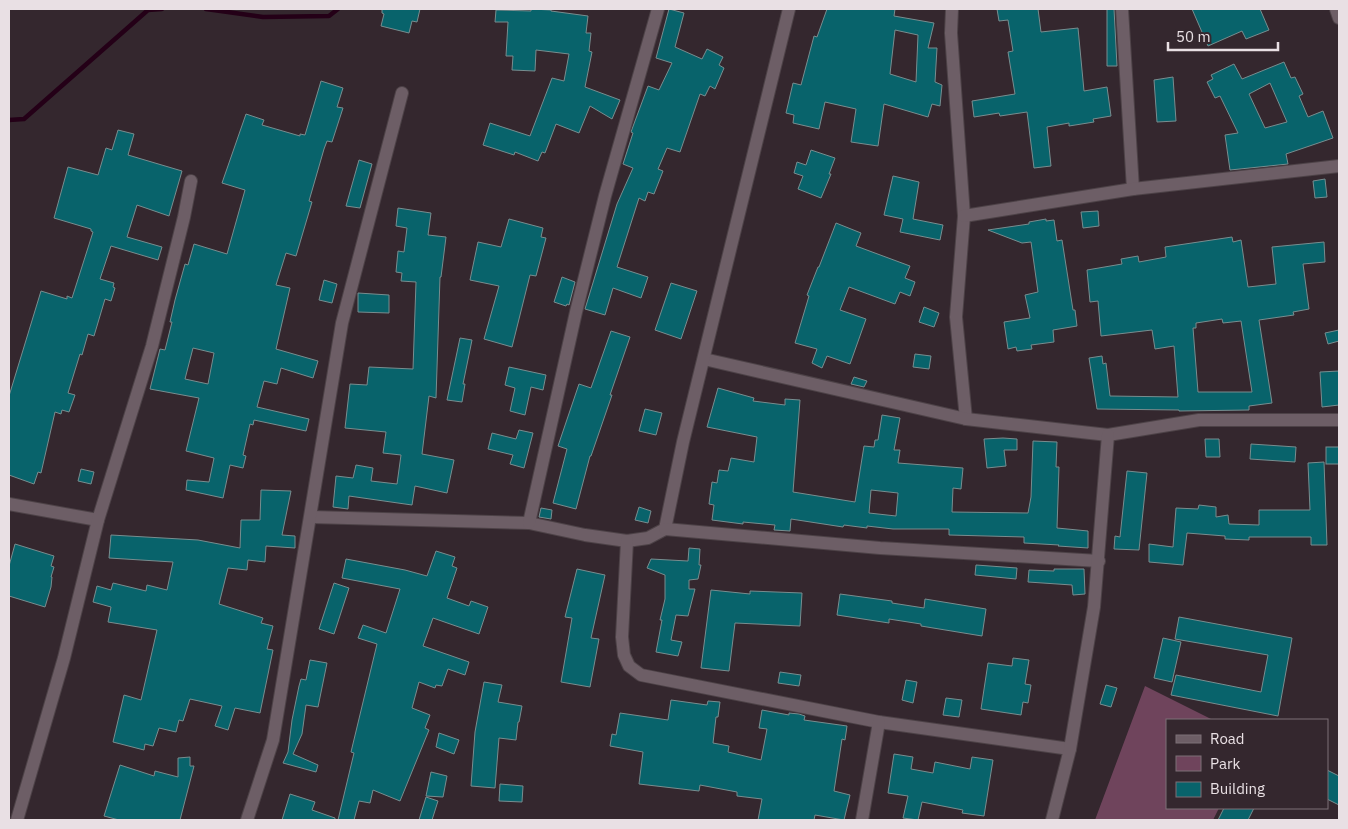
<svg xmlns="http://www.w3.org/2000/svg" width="1348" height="829" font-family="'IBM Plex Sans',sans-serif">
<rect width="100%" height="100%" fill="#34272e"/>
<path fill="#6f445c" d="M1145 686 1213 720H1167V808H1219L1213 820H1095Z"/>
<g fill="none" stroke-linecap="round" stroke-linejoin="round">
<g stroke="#240017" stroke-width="4.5">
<path d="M206 9 263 17 329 16 338 9"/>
<path d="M9 120 24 119 148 10 162 9"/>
</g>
</g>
<g fill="#08636b" stroke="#788d8f" fill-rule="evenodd">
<path d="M382 9H420L417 22 412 21 409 33 381 26 384 14 382 13Z"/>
<path d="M531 9 551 10V11L588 16 586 33H591L589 51 592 52 585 87 620 100 612 119 590 106 579 133 556 124 545 153 542 152 538 161 515 152 514 155 483 145 490 123 530 136 552 78 564 81 569 54 536 50 535 71 512 70 513 56H506L508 22H495L496 10 531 11Z"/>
<path d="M669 9 684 13 675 47 702 59 707 49 723 57 719 65 724 68 715 89 710 86 705 96 700 94 680 152 667 148 658 169 663 171 654 194 648 192 645 201 639 198 617 267 648 277 641 298 613 288 605 315 585 309 617 204 633 168 623 164 633 133 631 132 635 121 648 86 659 90 672 63 656 58Z"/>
<path d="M827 9H895L894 16 934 23 928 48H937L935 82 942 85 940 106 932 104 928 117 884 104 878 146 851 142 856 109 825 102 819 129 793 123 794 115 786 113 793 83 801 85 814 36 817 37ZM895 30 918 35 916 82 890 74Z"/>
<path d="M997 9H1038L1041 32 1078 28 1084 91 1107 87 1111 116 1093 119 1094 122 1069 126V123L1047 127 1051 166 1034 168 1027 112 1000 116 999 113 974 117 972 101 1015 94 1008 52 1013 51 1008 20 999 21Z"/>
<path d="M1107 9H1114L1117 66H1107Z"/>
<path d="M1192 9H1260L1269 30 1246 39 1242 31 1208 46Z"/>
<path d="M1284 62 1291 78 1295 77 1303 94 1299 96 1308 117 1323 111 1333 138 1286 154 1288 164 1230 170 1225 135 1238 133 1220 96 1215 98 1207 82 1213 79 1211 75 1234 64 1242 79ZM1270 83 1287 122 1265 128 1249 94Z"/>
<path d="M1173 77 1176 121 1157 122 1154 80Z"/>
<path d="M321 81 343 88 337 107 343 108 332 142 327 141 324 149 309 201 312 202 296 256 286 253 276 285 290 288 276 349 318 361 313 378 281 368 277 384 264 381 257 407 309 419 306 431 254 420 253 425 250 424 243 455 246 456 243 468 230 465 223 498 186 490 187 480 209 482 214 458 186 451 199 398 150 389 160 349 165 350 172 322H170L175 300 185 264 188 265 194 244 227 254 245 190 222 183 246 114 264 120 262 125 300 136V134L305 135ZM193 348 214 353 208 384 185 379Z"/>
<path d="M118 130 134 134 128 155 182 171 169 216 137 205 127 237 162 247 158 260 111 246 100 279 114 283 113 287 115 288 111 301 105 299 94 336 88 334 82 355 80 354 68 393 75 395 69 412 62 410 61 414 55 412 41 473 38 472 34 484 9 475V396L41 291 67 299V296L72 298 93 232 91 231V229L54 218 68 167 98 175 106 148 112 150Z"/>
<path d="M811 150 835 158 829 174H831L821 198 798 189 803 176 794 173 797 162 806 165Z"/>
<path d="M359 160 372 164 360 208 346 206Z"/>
<path d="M893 176 919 182 913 219 943 225 940 240 900 232 903 219 884 215Z"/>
<path d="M1325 179 1327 197 1315 198 1313 181Z"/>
<path d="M398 208 431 213 428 235 446 237 441 277H440L436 398 429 396 422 454 454 460 447 493 415 486 412 505 349 496 348 509 333 507 336 476 353 478 356 465 373 468 371 481 397 484 401 455 383 453 386 432 345 428 350 384 367 385 369 367 413 369 416 282 401 281 402 273 396 272 398 251 404 252 407 228 396 226Z"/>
<path d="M1098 211 1099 226 1083 228 1081 212Z"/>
<path d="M509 219 543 228 541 237 546 238 536 276 530 275 512 347 484 339 499 286 470 280 478 242 501 247Z"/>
<path d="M1046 219V221L1054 220 1057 241 1062 240 1073 310H1075L1077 326 1053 330 1054 342 1031 345 1032 349 1017 351 1016 347 1008 349 1004 322 1030 318 1025 295 1038 292 1031 242 1022 243 988 230 1029 224V222Z"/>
<path d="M836 223 861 233 856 246 910 266 905 278 915 282 910 296 900 292 895 304 849 287 840 310 866 319 850 364 827 356 822 368 812 363 817 349 795 343 809 296 807 295 818 267H819Z"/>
<path d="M1232 237 1233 242 1241 240 1248 287 1276 284 1272 247 1324 242 1325 262 1303 264 1309 309 1293 312 1294 315 1259 320 1272 403 1249 406V410L1179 411V410L1097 409 1089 358 1102 356 1103 364 1106 363 1110 396 1178 397 1174 346 1155 349 1152 330 1101 336 1098 301 1090 302 1087 270 1122 264 1121 259 1138 256 1139 262 1166 257 1165 247ZM1222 319 1223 323 1241 321 1252 392H1198L1193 328H1196V323Z"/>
<path d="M562 277 575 282 569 305 567 304 566 306 554 302Z"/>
<path d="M324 280 337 284 332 303 319 300Z"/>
<path d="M671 283 697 291 681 339 655 330Z"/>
<path d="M358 293 389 295V313L358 312Z"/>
<path d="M924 307 939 313 934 327 919 322Z"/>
<path d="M1339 330V341L1328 344 1325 333Z"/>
<path d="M611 331 630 337 610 395H612L591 456H590L576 509 553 503 567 449 558 446 579 384 591 388Z"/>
<path d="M460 338 472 340 463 384H465L462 402 447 400Z"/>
<path d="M915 354 931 356 929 369 913 367Z"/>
<path d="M509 367 546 375 543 390 531 387 525 415 510 411 515 388 505 385Z"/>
<path d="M1339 371V405L1322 407 1320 372Z"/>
<path d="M854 377 867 381 864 387 851 384Z"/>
<path d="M718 388 754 398 753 401 785 405V399L800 400 793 492 855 502 864 446 874 447 875 440H878L882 415 900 418 894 450H900L898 463 963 468 961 489 953 488 952 512 1028 513 1031 497 1033 441 1057 442 1056 467H1059L1057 528 1088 531V548L1058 546 1059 545 1024 543V537L949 535V529H893L867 526V528L844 525 843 527 791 519 790 531 774 530 775 525 743 522V524L712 520 714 505 709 504 712 482 717 483 719 470 728 471 731 458 754 462 757 437 707 427ZM871 490 898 493 896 516 869 513Z"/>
<path d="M645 409 662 413 656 435 639 431Z"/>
<path d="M519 430 533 433 524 468 510 464 513 455 488 449 492 433 516 439Z"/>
<path d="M1003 438 1017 439V450H1004L1006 466 987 468 984 439Z"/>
<path d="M1205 439H1219L1220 457H1206Z"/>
<path d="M1251 444 1296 447 1295 462 1250 459Z"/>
<rect x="1326" y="447" width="13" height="17"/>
<path d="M1324 462 1327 545H1311V537H1249V540L1225 539V536L1187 533 1183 565 1149 562V544L1173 547 1176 508 1198 509 1199 505 1216 507V517L1228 515 1229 524 1259 525V510H1310L1308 463Z"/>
<path d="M81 469 94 472 91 484 78 481Z"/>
<path d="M1127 471 1147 473 1139 550 1114 549 1115 536 1120 537Z"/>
<path d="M261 490 291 491 282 535 295 536V548L266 546 265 562 248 560 247 570 228 568 219 604 263 618 261 623 273 626 267 649 273 650 260 713 235 708 228 730 215 726 222 706 190 699 183 721 179 720 176 732 159 728 153 746 145 744 144 750 113 742 124 695 141 700 157 630 108 622 111 607 93 602 97 586 111 590 113 583 146 591 147 585 167 590 173 562 109 558 111 535 198 540 240 548 241 520H260Z"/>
<path d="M639 507 651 511 648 523 635 520Z"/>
<path d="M541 508 552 510 551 519 539 517Z"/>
<path d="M15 544 54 556 51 566 54 567 51 577H52L51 587 45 607 9 596V566Z"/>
<path d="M689 548 700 549 699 565H701L698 579 689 580V589H695L688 616 676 615 671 640 682 642 678 656 656 652 662 620H660L665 599V575L647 568 651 559 688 561Z"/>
<path d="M436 551 455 557 452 566 457 568 447 598 469 606 471 601 488 607 479 634 433 618 423 646 469 662 465 675 448 669 442 686 436 685 435 688 419 682 412 708 430 715 425 728 429 730 400 801 373 790 370 803 359 801 354 820H338L354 753 351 752 377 644 358 638 363 625 386 633 400 589 342 578 346 559 405 570 427 576Z"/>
<path d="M976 565 1017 568 1016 579 975 575Z"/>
<path d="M577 569 605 575 591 638 599 639 590 687 561 682 572 618 565 617Z"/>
<path d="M1054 569H1084L1085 594 1073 595 1072 585 1028 582 1029 570 1054 571Z"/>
<path d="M334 583 349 588 334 634 319 629Z"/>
<path d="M711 590 750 594V591L802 593 800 626 735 623 729 671 701 668Z"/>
<path d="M840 594 892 601V603L924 608 925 599 986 609 982 636 921 626V624L889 619V623L837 615Z"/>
<path d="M1179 617 1292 638 1278 716 1171 695 1176 675 1261 692 1268 655 1175 639Z"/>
<path d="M1163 638 1181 642 1172 682 1154 678Z"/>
<path d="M1013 658 1029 660 1025 684 1031 685 1028 703 1023 702 1021 715 981 709 988 663 1012 666Z"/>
<path d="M310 660 327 663 318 707 306 705 302 734 293 754 318 765 316 772 283 763 288 752 292 720 299 686 301 679 306 680Z"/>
<path d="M780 672 801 675 799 686 778 683Z"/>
<path d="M906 680 917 682 913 703 902 700Z"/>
<path d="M484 682 502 685 498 702 522 706 519 722H518L516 740 499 738 495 788 471 786 475 732Z"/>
<path d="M1106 685 1117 688 1111 707 1100 704Z"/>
<path d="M946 698 962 700 959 717 943 715Z"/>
<path d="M671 700 707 705 708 701 720 702 718 717H716L713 743 729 746 728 752 761 760 767 729 759 728 762 710 789 715V713L799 714 805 716 804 720 847 726 845 740 842 739 834 791 850 795 844 820 815 815 814 820H758L762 799 737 796V792L700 785 699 791 639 784 643 752 610 746 612 734 616 735 620 713 668 720Z"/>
<path d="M439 733 459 740 454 754 436 747Z"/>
<path d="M894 754 913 757 911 769 933 773 935 762 970 769 972 757 993 760 984 816 962 813 963 810 922 802 918 820 903 818 908 796 888 793Z"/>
<path d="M190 757V766H194L180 820H119L104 816 120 765 154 776 155 771 178 777V758Z"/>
<path d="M1327 770 1339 776V805L1327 799Z"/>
<path d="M431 772 447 776 443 797 426 796Z"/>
<path d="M500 784 523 786 522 802 499 801Z"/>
<path d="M290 794 315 802 312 810 335 818V820H282Z"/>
<path d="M426 797 438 801 432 820H419Z"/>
<path d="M1224 808H1254L1248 820H1218Z"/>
</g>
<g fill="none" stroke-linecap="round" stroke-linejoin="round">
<g stroke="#4d4247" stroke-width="14">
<g id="minor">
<path d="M952 9 951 33 964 216 956 317 966 419"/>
<path d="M1122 9 1133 189"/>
<path d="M1336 9 1339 18"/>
<path d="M964 216 1133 189 1339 166"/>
<path d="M704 359 966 419 1108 435 1199 420H1339"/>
<path d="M9 504 98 520"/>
<path d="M311 517 529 523 585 535 627 541 648 538 665 529 683 442 789 9"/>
<path d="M529 523 576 312 605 196 658 9"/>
<path d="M665 529 880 548 1099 561"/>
<path d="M627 541 622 637 624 655 629 666 641 675 879 722 1070 749"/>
<path d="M17 820 64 658 98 520 152 346 184 217 191 181"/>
<path d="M247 820 273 740 342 323 402 93"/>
<path d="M862 820 879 722"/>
<path d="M1052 820 1070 749 1094 607 1108 435"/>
</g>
</g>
<use href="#minor" stroke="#6d5e66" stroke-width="12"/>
</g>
<rect width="1348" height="829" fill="none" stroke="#e9e0e4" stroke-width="20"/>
<rect x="1166" y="719" width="162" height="90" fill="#34272e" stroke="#7c7177"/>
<rect x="1176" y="735" width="25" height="8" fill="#6d5e66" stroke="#7c7177"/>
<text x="1210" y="744" font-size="15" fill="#e9e0e4">Road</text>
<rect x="1176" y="756" width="25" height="15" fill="#6f445c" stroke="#7c7177"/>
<text x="1210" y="769" font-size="15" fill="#e9e0e4">Park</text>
<rect x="1176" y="782" width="25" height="15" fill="#08636b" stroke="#7c7177"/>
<text x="1210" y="794" font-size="15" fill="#e9e0e4">Building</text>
<path d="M1168 42v8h110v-8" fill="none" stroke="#e9e0e4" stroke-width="2.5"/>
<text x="1176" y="42" font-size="15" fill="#e9e0e4" stroke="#34272e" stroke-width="4" paint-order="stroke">50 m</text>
</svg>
